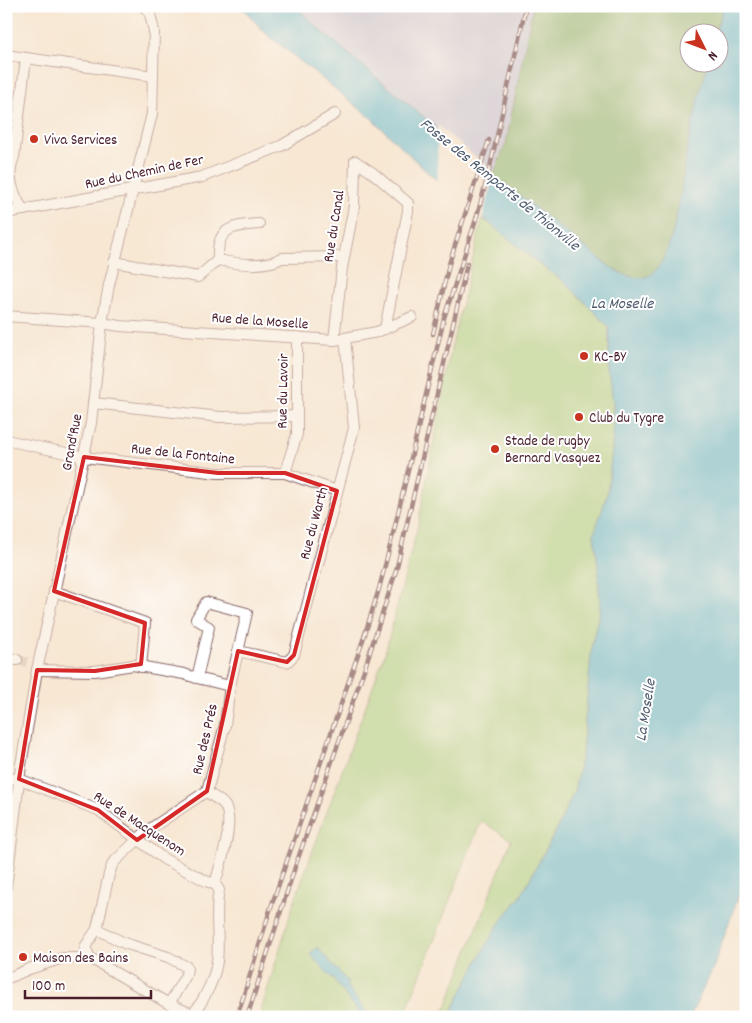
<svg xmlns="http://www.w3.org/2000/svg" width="752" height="1023" font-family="Dekko,sans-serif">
<rect width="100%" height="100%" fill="#fff"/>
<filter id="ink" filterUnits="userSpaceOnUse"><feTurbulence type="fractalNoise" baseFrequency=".02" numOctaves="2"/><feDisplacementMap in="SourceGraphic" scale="10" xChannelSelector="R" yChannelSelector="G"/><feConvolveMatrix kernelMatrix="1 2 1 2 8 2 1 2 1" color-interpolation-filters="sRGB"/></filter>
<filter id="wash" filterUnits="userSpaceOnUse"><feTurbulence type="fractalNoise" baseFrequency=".0096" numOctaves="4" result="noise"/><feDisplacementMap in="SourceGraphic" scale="20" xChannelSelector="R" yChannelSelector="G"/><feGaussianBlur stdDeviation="1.12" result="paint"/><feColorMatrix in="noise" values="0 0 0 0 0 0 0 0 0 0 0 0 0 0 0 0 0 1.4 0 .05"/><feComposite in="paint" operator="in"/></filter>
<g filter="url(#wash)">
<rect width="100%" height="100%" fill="#f7e7d3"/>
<path fill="#bfc2dd" d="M295 6H533L506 143 493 175 320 30Z"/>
<path fill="#a3d280" stroke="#767856" d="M482 219 494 226 543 267 565 282 609 327V371L613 401V441L607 495 594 534 598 565 600 609 592 644 582 755 574 792 557 829 520 897 498 925 481 955 455 1005 450 1017H442L511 840 481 821 404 1017H370L317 947 311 954 334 980 362 1017H259L294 902 385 653 418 525 451 349Z"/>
<path fill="#82b46e" stroke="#666a4c" d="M533 6H724L715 32H690V62L708 63C701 90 693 117 688 145 682 177 677 252 653 273 641 283 625 275 613 269L493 175 506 143Z"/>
<g fill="#58bad6" stroke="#516c80">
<path d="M241 6H295L320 30 493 175 613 269C624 275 641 283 653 273 677 252 682 176 688 145 693 117 701 90 708 63L720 62V32H715L724 6H746V874L714 966 690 1017H450L455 1005 481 955 498 925 520 897 557 829 574 792 582 755 592 644 600 609 598 565 594 534 607 495 613 441V401L609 371V327L565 282 543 267 427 172 370 117 264 32Z"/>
<path d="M317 947 348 982 346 985 370 1017H362L334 980 310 954Z"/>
</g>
<path fill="#f7e7d3" d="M437 125 494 172 482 220 438 184Z"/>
</g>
<g filter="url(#ink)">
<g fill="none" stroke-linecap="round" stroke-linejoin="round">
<path stroke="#d4bfb1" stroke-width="10" stroke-dasharray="10 5" stroke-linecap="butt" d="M17 660 30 663"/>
<g stroke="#876566" stroke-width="12">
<g id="street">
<path d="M6 55 26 58 14 157C6 176 13 193 23 210"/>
<path d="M26 58 153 76"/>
<path d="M355 161 373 173 408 203V211L385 329"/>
<path d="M6 213 202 177 281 146 335 114"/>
<path d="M218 260C216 228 231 226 259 224"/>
<path d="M114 262 198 277 218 260C237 264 264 268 282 258L344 257"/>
<path d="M6 316 102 323 120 326 334 340 377 332 412 317"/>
<path d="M334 340 342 268 354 206 355 161"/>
<path d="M93 403 220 417 296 416"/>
<path d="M6 440 84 457 218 473H285L337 491"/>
<path d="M285 473 297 434V337"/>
<path d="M54 591 145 623 141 667"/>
<path d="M238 651 287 662 294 655 354 428 345 338"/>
<path d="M6 658 17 660"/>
<path d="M37 670 95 671 133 665 184 674 197 678 230 686"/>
<path d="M197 678 209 627 196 619 206 602 247 613 230 686 225 725 207 791"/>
<path d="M6 778 19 779 98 810 164 859 206 881 215 884"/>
<path d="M207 791C212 798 221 799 225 806 235 823 220 865 215 884"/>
<path d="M6 887 21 765 37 670 91 423 102 323 109 285 152 114 154 31 150 14 144 6"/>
<path d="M97 929 124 943 168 957 187 967 186 975 169 1004"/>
<path d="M90 958 85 947 97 929 109 874 113 863 147 831 207 791"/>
<path d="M6 979 29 969 63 958H90L169 1004 190 1013 195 1012"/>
<path d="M195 1012C205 998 215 978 217 961 220 938 214 914 219 890L215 884"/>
</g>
</g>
<use href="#street" stroke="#fff" stroke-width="10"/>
<g stroke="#4a1f2b" stroke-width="4.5">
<g id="rail">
<path d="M433 334 449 264 489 140"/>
<path d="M237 1017 271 907 364 637 379 589 394 530 444 318 477 216 490 167 526 6"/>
<path d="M247 1017 295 867 365 667 396 571 467 264"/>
</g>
</g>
<use href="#rail" stroke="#fff" stroke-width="2.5" stroke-dasharray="8" stroke-linecap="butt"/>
</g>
</g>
<path d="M0 0H752V1023H0ZM84 457 218 473H285L337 491 294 655 287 662 238 651 207 791 137 840 98 810 19 779 37 670 95 671 141 664 145 623 54 591Z" fill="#f7e7d3" fill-opacity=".55" fill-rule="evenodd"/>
<path fill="none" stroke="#d62828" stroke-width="4" stroke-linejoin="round" d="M84 457 218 473H285L337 491 294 655 287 662 238 651 207 791 137 840 98 810 19 779 37 670 95 671 141 664 145 623 54 591Z"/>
<g fill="#c8321e" stroke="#fff" stroke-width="2">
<circle cx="34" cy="139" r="5"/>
<circle cx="584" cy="356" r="5"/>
<circle cx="579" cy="417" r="5"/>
<circle cx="495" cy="449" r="5"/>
<circle cx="23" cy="957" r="5"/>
</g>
<g text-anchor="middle" stroke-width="4" stroke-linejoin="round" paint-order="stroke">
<g font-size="15" fill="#4a1f2b" stroke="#fff" text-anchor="start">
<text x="44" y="144">Viva Services</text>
<text x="594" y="361">KC-BY</text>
<text x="589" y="422">Club du Tygre</text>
<text x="505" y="445">Stade de rugby<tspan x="505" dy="17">Bernard Vasquez</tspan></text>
<text x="33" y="962">Maison des Bains</text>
</g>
<g font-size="15" fill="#4a1f2b" stroke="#fff">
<text transform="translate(144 171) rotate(-12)" y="5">Rue du Chemin de Fer</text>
<text transform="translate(333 226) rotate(-81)" y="5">Rue du Canal</text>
<text transform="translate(260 320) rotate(4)" y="5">Rue de la Moselle</text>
<text transform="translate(282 391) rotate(-89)" y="5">Rue du Lavoir</text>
<text transform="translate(71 442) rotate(-79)" y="5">Grand'Rue</text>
<text transform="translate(183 453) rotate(6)" y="5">Rue de la Fontaine</text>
<text transform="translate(313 523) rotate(-75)" y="5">Rue du Warth</text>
<text transform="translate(204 739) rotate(-77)" y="5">Rue des Prés</text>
<text transform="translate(140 823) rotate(33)" y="5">Rue de Macquenom</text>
</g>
<g font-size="16" font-style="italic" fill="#505d6f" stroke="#fff">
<text transform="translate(501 183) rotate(39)" y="6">Fosse des Remparts de Thionville</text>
<text x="622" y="308">La Moselle</text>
<text transform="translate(644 710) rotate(-81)" y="6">La Moselle</text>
</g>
</g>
<rect width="752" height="1023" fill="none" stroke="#fff" stroke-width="25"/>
<g transform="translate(704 48) rotate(132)"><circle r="24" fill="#ffffff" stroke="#b7a5aa"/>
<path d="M0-4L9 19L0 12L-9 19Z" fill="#c8321e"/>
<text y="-8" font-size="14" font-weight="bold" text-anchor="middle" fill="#4a1f2b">N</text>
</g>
<path d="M25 990v8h126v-8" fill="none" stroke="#4a1f2b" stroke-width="2.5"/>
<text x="32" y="990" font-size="15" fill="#4a1f2b" stroke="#ffffff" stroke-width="4" paint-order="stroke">100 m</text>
</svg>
